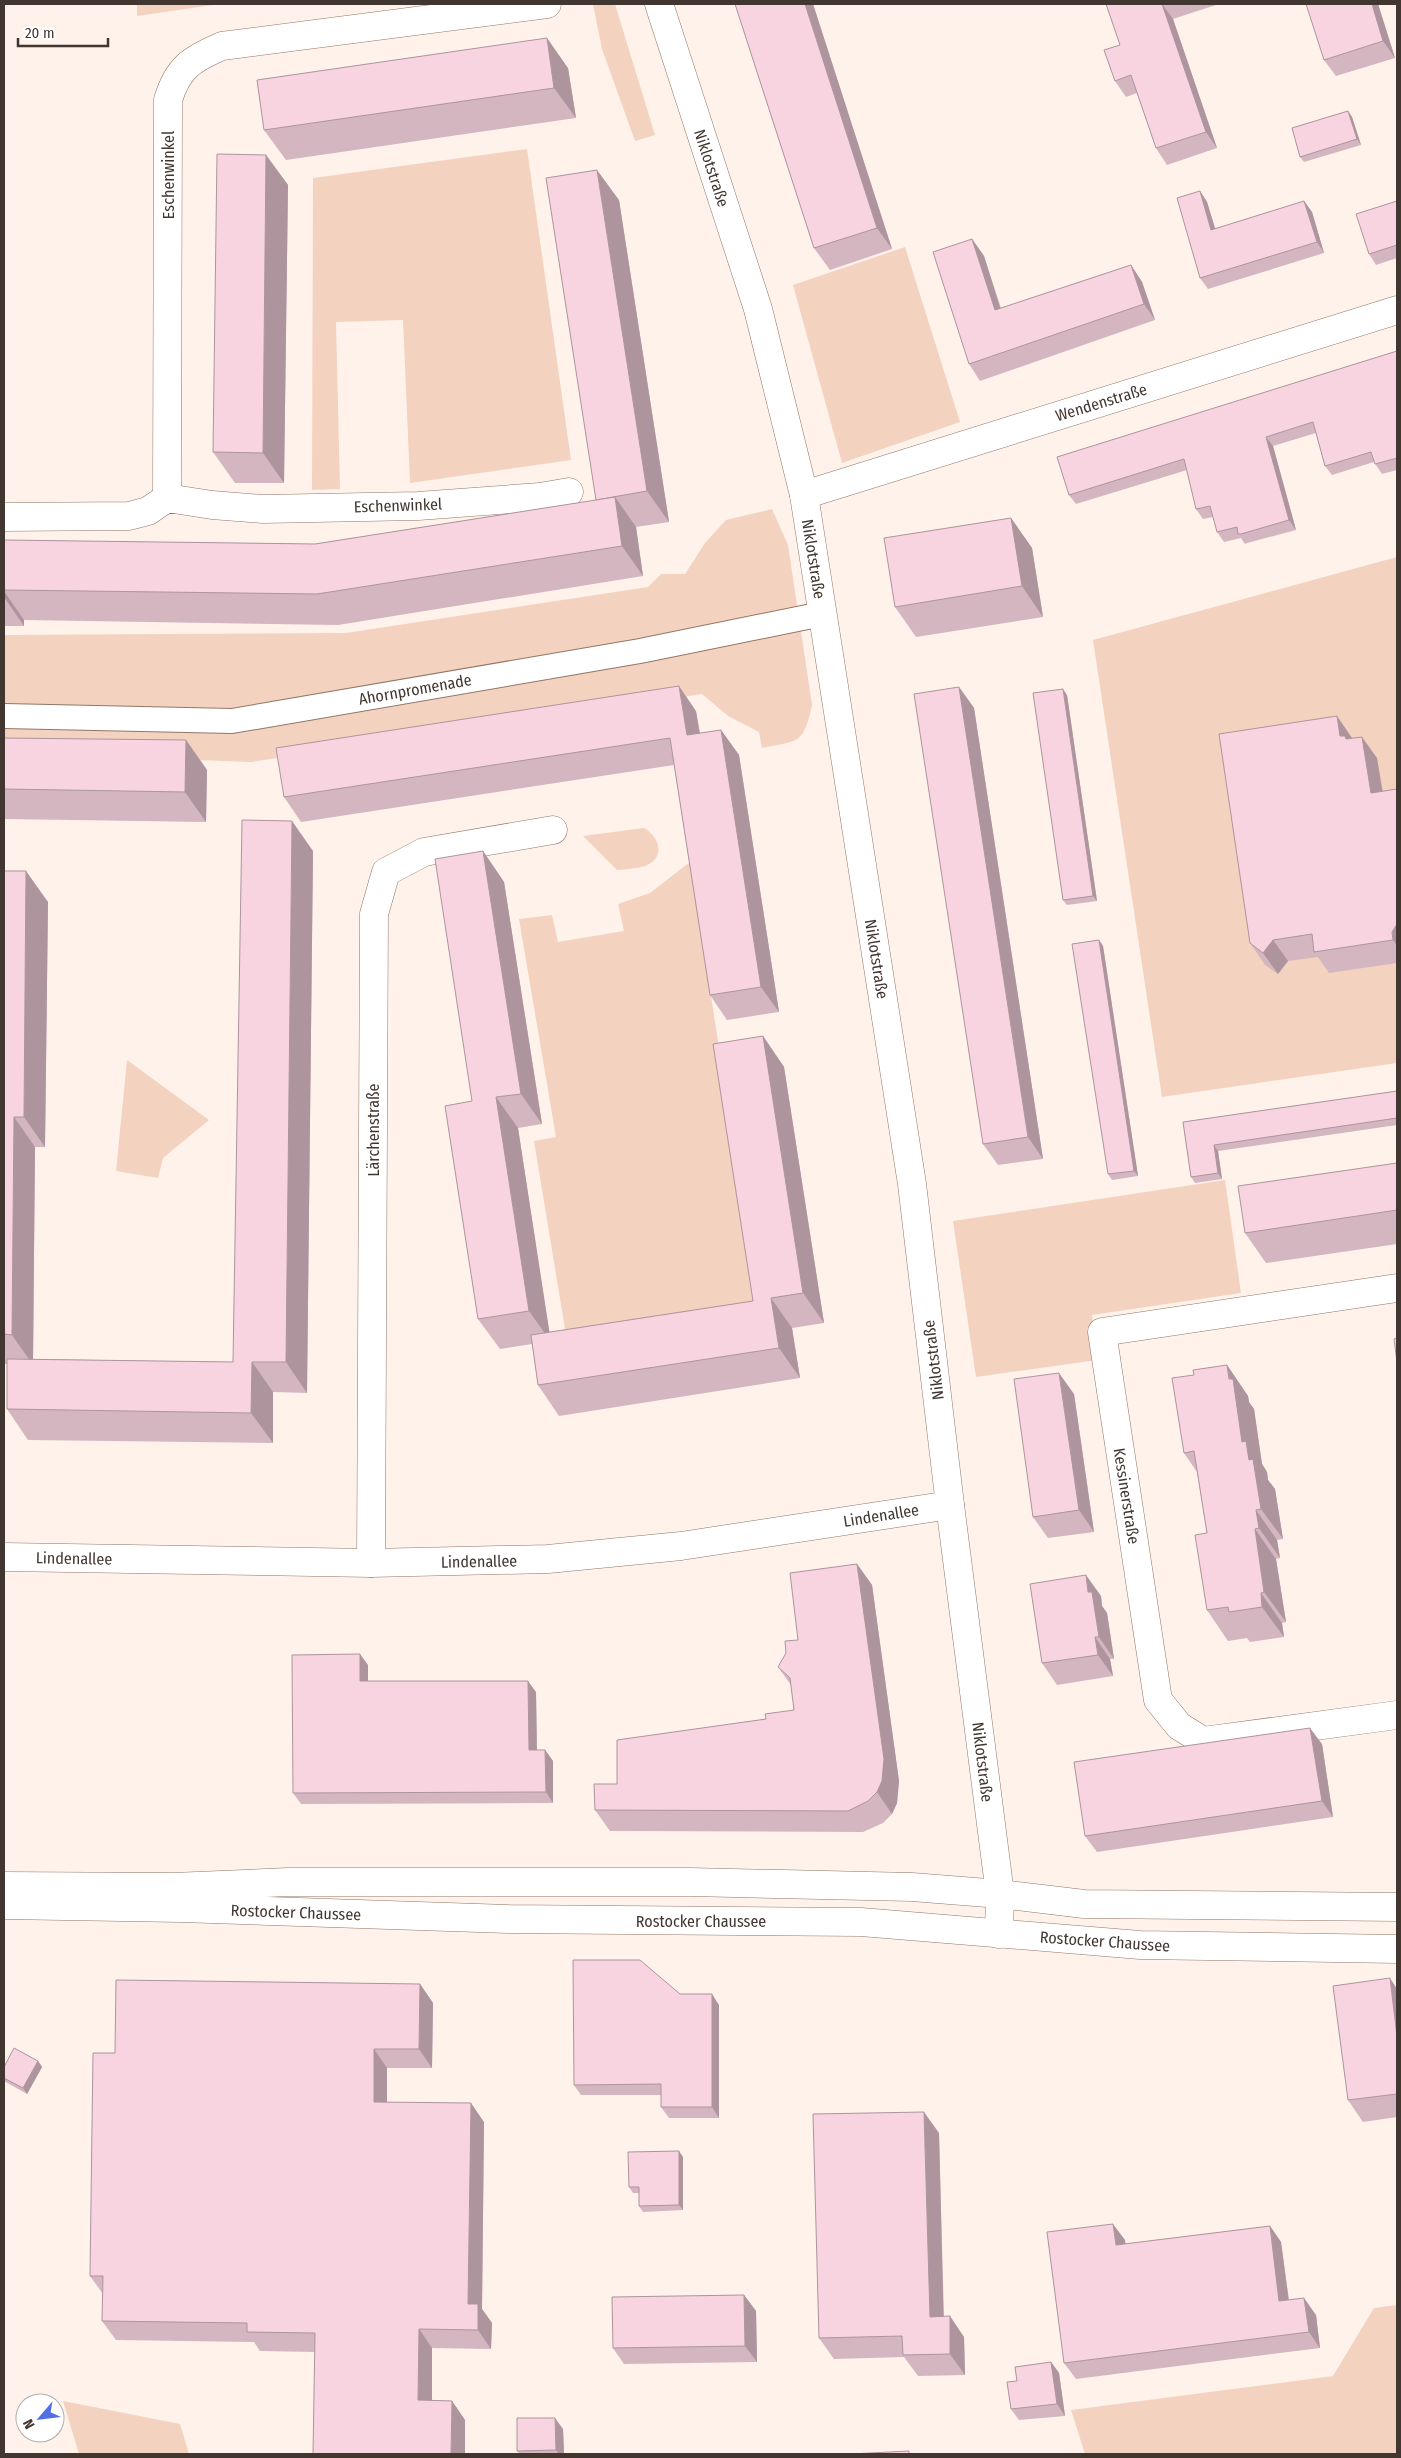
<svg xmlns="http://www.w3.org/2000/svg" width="1401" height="2458" font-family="'Fira Sans Condensed',sans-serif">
<rect width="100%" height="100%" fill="#fef2eb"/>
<g fill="#f4d2c0">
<path d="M137 4H220L137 16Z"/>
<path d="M593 4H615L655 135 635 141 602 49Z"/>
<path d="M527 149 571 460 410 483 403 320 336 322 340 489 312 490 313 178Z"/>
<path d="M905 247 960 422 842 463 793 285Z"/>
<path d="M772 509 788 545 812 705C804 744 798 741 762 748L759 732 728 716 702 694 251 762 4 753V635L346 633 648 587 661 574H685L705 543 726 520Z"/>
<path d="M1397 557V1063L1162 1097 1093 640Z"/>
<path d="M644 828C660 837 666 858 645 866 636 869 626 869 617 870L583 836Z"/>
<path d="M690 862 762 1322 569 1353 534 1141 556 1137 519 919 552 915 558 942 624 931 618 904 650 893Z"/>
<path d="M127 1060 209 1120 163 1158 158 1178 116 1171Z"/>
<path d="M1225 1180 1241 1293 1092 1315 1097 1360 976 1377 953 1221Z"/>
<path d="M1397 2305V2454H1085L1071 2410 1333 2376 1374 2308Z"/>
<path d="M63 2401 180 2424 189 2454H79Z"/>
</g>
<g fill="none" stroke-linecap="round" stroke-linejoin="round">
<g stroke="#927667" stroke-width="26">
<path id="pedestrian" d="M4 716 232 721 640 651 822 614"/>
</g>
<g stroke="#927667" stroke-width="29">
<g id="minor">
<path d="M659 4 758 309 804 495 912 1184 950 1505 1000 1894 999 1934"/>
<path d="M804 495 1397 310"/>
<path d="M167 498 168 100C178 67 192 59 222 46L547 4"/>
<path d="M4 517 129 516 148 511 167 498 212 505 263 509 418 506 540 497 569 492"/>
<path d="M1397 1288 1102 1332 1158 1700 1179 1726 1203 1741 1397 1715"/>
<path d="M4 1557 371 1563 548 1559 681 1546 950 1505"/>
<path d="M371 1563 374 914 386 872 424 852 553 830"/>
</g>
</g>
<g stroke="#927667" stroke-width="29">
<g id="primary">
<path d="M4 1886 173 1887 288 1882H690L912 1887 1000 1894 1084 1904 1397 1907"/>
<path d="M4 1905 180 1908 508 1919 861 1922 1140 1945 1397 1949"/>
</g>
</g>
<use href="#pedestrian" stroke="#fff" stroke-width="24"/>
<use href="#minor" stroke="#fff" stroke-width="28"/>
<use href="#primary" stroke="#fff" stroke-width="28"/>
</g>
<g fill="#d4b6c1">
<path d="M735 4H813L892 249 830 270 814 248Z"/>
<path d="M1106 4H1219L1173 19 1217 148 1167 165 1156 148 1137 93 1126 97 1115 81 1120 45Z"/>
<path d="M1378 4 1395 58 1336 76 1324 60Z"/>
<path d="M568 68 576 118 286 160 264 130Z"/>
<path d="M1348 111 1352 117 1361 145 1304 162 1300 157Z"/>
<path d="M266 155 288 185 284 483H235L213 452Z"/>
<path d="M1200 191 1207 202 1215 229 1304 201 1312 212 1324 253 1208 289 1200 278Z"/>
<path d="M619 200 669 522 636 527 643 576 338 625 24 620V626H4V540L315 544 596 500Z"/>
<path d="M1397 201V258L1376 265 1369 254Z"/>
<path d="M972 239 984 256 1001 308 1131 265 1142 282 1155 320 980 381 969 364Z"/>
<path d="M1397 351V470L1382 474 1374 462 1332 475 1325 466 1316 433 1273 446 1296 530 1247 543 1245 544 1241 538 1224 542 1217 532 1213 517 1203 519 1196 509 1187 470 1076 504 1069 495Z"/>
<path d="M1011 518 1032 548 1043 617 916 637 895 607Z"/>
<path d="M959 687 974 708 1043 1159 998 1165 983 1144Z"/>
<path d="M1067 695 1097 901 1067 905 1063 900Z"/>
<path d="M696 711 700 733 721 730 739 755 779 1012 727 1020 710 995 674 765 301 822 284 797Z"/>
<path d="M1337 716 1352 739 1377 758 1383 791 1397 789V963L1329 973 1318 957 1288 961 1278 974 1265 965 1250 943Z"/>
<path d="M4 738 186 740 207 770 206 822 4 819Z"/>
<path d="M313 851 307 1393 273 1392V1443L28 1440 7 1409V1364H4V871L48 902 45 1147H35L33 1359 233 1362Z"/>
<path d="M483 851 504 882 542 1124 518 1128 549 1332 753 1301 763 1036 784 1067 824 1323 792 1328 800 1378 559 1416 538 1385 532 1344 500 1349 478 1319 472 1101Z"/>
<path d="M1099 940 1103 946 1138 1176 1112 1180 1108 1174Z"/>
<path d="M1397 1091V1125L1218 1151 1222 1179 1195 1183 1191 1177 1183 1122Z"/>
<path d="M1397 1163V1244L1266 1263 1245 1233Z"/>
<path d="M1227 1365 1248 1396 1249 1402 1254 1409 1262 1464 1267 1472 1268 1480 1275 1489 1283 1539 1277 1540 1280 1558 1276 1559 1286 1622 1282 1623 1284 1637 1250 1642 1247 1638 1228 1641 1207 1610V1533L1197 1472 1184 1453 1194 1375Z"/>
<path d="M1074 1394 1094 1532 1048 1538 1033 1517Z"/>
<path d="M857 1564 872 1585 899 1781 897 1803 892 1814 883 1823 863 1832 610 1831 595 1810 617 1784 766 1719 794 1710 791 1685 778 1667Z"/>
<path d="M1101 1596 1102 1606 1107 1613 1114 1659H1110L1113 1676 1057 1685 1042 1663Z"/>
<path d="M368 1665V1681L536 1692 537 1750H545L553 1761V1803L301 1804 293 1793Z"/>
<path d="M1322 1744 1333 1817 1097 1852 1085 1836Z"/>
<path d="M420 1984 433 2003 432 2068H387V2102L484 2122 482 2309 492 2323 491 2349 432 2348V2400L452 2401 465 2420 315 2352 260 2351 254 2342 116 2340 102 2321 103 2294 90 2276 115 2053Z"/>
<path d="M1397 1989V2117L1363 2122 1348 2100Z"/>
<path d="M680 1994 719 2005V2118H669L661 2107V2095H581L574 2085Z"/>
<path d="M38 2061 42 2067 27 2094 4 2081V2067Z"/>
<path d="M939 2133 944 2317 964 2337 965 2375 918 2376 904 2357 834 2359 819 2338Z"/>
<path d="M683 2157V2210L643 2212 639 2206V2193H633L629 2187Z"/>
<path d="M1270 2226 1281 2242 1289 2300 1316 2315 1320 2348 1076 2379 1064 2363 1125 2240V2244Z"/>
<path d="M744 2295 756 2311 757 2362 624 2364 613 2348Z"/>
<path d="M1051 2362 1059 2373 1065 2416 1019 2420 1011 2409 1017 2381Z"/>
<path d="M563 2429 564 2454H520L517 2451Z"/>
</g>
<g fill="#ad949d">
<path d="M805 4H813L892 249 877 228Z"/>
<path d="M1162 4 1173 19 1217 148 1206 132Z"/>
<path d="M1372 4H1378L1395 58 1383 41Z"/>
<path d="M547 38 568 68 576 118 554 88Z"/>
<path d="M1348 111 1352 117 1361 145 1357 139Z"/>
<path d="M266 155 288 185 284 483 263 453Z"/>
<path d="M597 170 619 200 669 522 647 491Z"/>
<path d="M1200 191 1207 202 1219 241 1211 230Z"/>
<path d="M1304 201 1312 212 1324 253 1317 242Z"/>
<path d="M972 239 984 256 1006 327 995 310Z"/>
<path d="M1131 265 1142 282 1155 320 1144 304Z"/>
<path d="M1266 437 1273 446 1296 530 1289 520Z"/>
<path d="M615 497 636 527 643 576 622 546Z"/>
<path d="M1011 518 1032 548 1043 617 1022 586Z"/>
<path d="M4 591 24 620V626L4 597Z"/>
<path d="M679 686 696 711 704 760 687 735Z"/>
<path d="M959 687 974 708 1043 1159 1028 1137Z"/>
<path d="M1063 689 1067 695 1097 901 1093 896Z"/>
<path d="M1337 716 1352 738 1353 747 1340 736Z"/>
<path d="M721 730 739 755 779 1012 761 987Z"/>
<path d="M1362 737 1377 758 1386 815 1371 793Z"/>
<path d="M186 740 207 770 206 822 185 792Z"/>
<path d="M292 821 313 851 307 1393 286 1362Z"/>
<path d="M483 851 504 882 542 1124 521 1094Z"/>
<path d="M26 871 48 902 45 1147 24 1117Z"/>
<path d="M1397 924V946L1393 940 1392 932Z"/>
<path d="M1099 940 1103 946 1138 1176 1134 1171Z"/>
<path d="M1273 940 1288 961 1278 974 1263 953Z"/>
<path d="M763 1036 784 1067 824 1323 803 1293Z"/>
<path d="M496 1097 518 1128 551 1342 529 1311Z"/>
<path d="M14 1117 35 1147 33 1365 12 1335Z"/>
<path d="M1214 1145 1218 1151 1222 1179 1218 1173Z"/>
<path d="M771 1298 792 1328 800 1378 779 1348Z"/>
<path d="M252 1362 273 1392V1443L251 1413Z"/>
<path d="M1227 1365 1248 1396 1249 1402 1254 1409 1262 1464 1267 1472 1268 1480 1275 1489 1283 1539 1261 1509 1249 1460 1242 1442Z"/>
<path d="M1059 1373 1074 1394 1094 1532 1079 1510Z"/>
<path d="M1256 1510 1277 1540 1280 1558 1259 1528Z"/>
<path d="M1255 1529 1276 1559 1286 1622 1264 1592Z"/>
<path d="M857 1564 872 1585 899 1781 897 1803 892 1814 877 1792Z"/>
<path d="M1086 1575 1101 1596 1102 1606 1107 1613 1114 1659 1099 1637 1088 1592Z"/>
<path d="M1261 1593 1282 1623 1284 1637 1262 1607Z"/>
<path d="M1095 1637 1110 1659 1113 1676 1098 1655Z"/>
<path d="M360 1654 368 1665V1693L360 1681Z"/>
<path d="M528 1681 536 1692 537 1761 529 1750Z"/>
<path d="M1310 1728 1322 1744 1333 1817 1322 1801Z"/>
<path d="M545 1750 553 1761V1803L546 1792Z"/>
<path d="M1390 1978 1397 1989V2036Z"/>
<path d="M420 1984 433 2003 432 2068 419 2049Z"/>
<path d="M712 1994 719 2005V2118L712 2107Z"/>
<path d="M374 2049 387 2068V2121L374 2102Z"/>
<path d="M38 2061 42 2067 27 2094 23 2088Z"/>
<path d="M471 2103 484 2122 482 2309 492 2323 491 2349 478 2330 468 2304Z"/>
<path d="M924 2112 939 2133 944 2338 930 2317Z"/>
<path d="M679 2151 683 2157V2210L679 2205Z"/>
<path d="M1113 2224 1125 2240 1128 2262 1116 2245Z"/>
<path d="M1270 2226 1281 2242 1291 2318 1279 2301Z"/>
<path d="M744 2295 756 2311 757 2362 745 2346Z"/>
<path d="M1304 2298 1316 2315 1320 2348 1309 2332Z"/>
<path d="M950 2316 964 2337 965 2375 950 2354Z"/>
<path d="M419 2329 432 2348V2419L418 2400Z"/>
<path d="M1051 2362 1059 2373 1065 2416 1057 2404Z"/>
<path d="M452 2401 465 2420V2454H451Z"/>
<path d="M555 2418 563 2429 564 2454H559L556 2450Z"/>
</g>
<g fill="#f7d4e0" stroke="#ad949d">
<path d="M735 4H805L877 228 814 248Z"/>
<path d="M1106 4H1162L1206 132 1156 148 1131 75 1115 81 1104 50 1120 45Z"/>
<path d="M1306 4H1372L1383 41 1324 60Z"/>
<path d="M547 38 554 88 264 130 257 80Z"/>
<path d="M1348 111 1357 139 1300 157 1292 128Z"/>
<path d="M217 154 266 155 263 453 213 452Z"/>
<path d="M597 170 647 491 596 500 546 178Z"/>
<path d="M1200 191 1211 230 1304 201 1317 242 1200 278 1177 198Z"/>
<path d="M1397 201V245L1369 254 1356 214Z"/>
<path d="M972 239 995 310 1131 265 1144 304 969 364 933 252Z"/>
<path d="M1397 351V458L1375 464 1371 452 1325 466 1313 422 1266 437 1289 520 1241 534H1238L1237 527 1217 532 1210 506 1196 509 1184 459 1069 495 1057 457Z"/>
<path d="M615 497 622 546 317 594 4 590V540L315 544Z"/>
<path d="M1011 518 1022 586 895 607 884 538Z"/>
<path d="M679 686 687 735 721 730 761 987 710 995 670 738 284 797 276 748Z"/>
<path d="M959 687 1028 1137 983 1144 914 694Z"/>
<path d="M1063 689 1093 896 1063 900 1033 693Z"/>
<path d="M1337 716 1340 736H1345L1346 739 1362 737 1371 793 1397 789V924L1392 932 1393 940 1314 952 1312 934 1273 940 1263 953 1250 943 1219 734Z"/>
<path d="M4 738 186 740 185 792 4 789Z"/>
<path d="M242 820 292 821 286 1362H252L251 1413 7 1409V1359L233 1362Z"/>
<path d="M483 851 521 1094 496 1097 529 1311 478 1319 445 1106 472 1101 435 859Z"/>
<path d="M4 871H26L24 1117H14L12 1335 4 1334Z"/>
<path d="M1099 940 1134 1171 1108 1174 1072 944Z"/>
<path d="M763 1036 803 1293 771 1298 779 1348 538 1385 531 1335 753 1301 713 1044Z"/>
<path d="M1397 1091V1118L1214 1145 1218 1173 1191 1177 1183 1122Z"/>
<path d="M1397 1163V1210L1245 1233 1238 1186Z"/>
<path d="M1397 1338V1362L1394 1339Z"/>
<path d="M1227 1365 1229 1379H1233L1242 1442 1246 1441 1249 1460 1253 1459 1261 1509 1256 1510 1259 1528 1255 1529 1264 1592 1261 1593 1262 1607 1229 1612 1228 1607 1207 1610 1195 1535 1207 1533 1194 1451 1184 1453 1172 1378 1194 1375 1193 1370Z"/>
<path d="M1059 1373 1079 1510 1033 1517 1014 1379Z"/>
<path d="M857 1564 884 1759 882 1781 877 1792 868 1801 848 1811 595 1810 594 1784H617V1740L766 1719 765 1714 794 1710 790 1678 778 1667 786 1653 785 1641 798 1640 790 1573Z"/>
<path d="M1086 1575 1088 1592H1092L1099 1637H1095L1098 1655 1042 1663 1030 1584Z"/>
<path d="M360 1654V1681H528L529 1750H545L546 1792 293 1793 292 1655Z"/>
<path d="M1310 1728 1322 1801 1085 1836 1074 1762Z"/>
<path d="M573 1960H640L680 1994H712V2107H661V2084L574 2085Z"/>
<path d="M1390 1978 1397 2036V2094L1348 2100 1333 1986Z"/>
<path d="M116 1980 420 1984 419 2049H374V2102L471 2103 468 2304H478V2330L419 2329 418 2400 452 2401 451 2454H313L315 2333 247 2332V2323L102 2321 103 2276H90L93 2053H115Z"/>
<path d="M14 2048 38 2061 23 2088 4 2078V2067Z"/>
<path d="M924 2112 930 2317 950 2316V2354L903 2355 902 2336 819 2338 813 2114Z"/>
<path d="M679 2151V2205L639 2206V2187H629L628 2152Z"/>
<path d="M1113 2224 1116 2245 1270 2226 1279 2301 1304 2298 1309 2332 1064 2363 1047 2232Z"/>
<path d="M744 2295 745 2346 613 2348 612 2297Z"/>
<path d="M1051 2362 1057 2404 1011 2409 1007 2382 1017 2381 1015 2367Z"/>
<path d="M517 2418H555L556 2450 517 2451Z"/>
<path d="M909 2451V2454H851Z"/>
</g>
<g text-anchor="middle" stroke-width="4" stroke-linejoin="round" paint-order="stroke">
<g font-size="16" fill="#423630" stroke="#fff">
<text transform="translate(712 168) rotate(72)" y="6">Niklotstraße</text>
<text transform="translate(168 175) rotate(-90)" y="6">Eschenwinkel</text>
<text transform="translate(1101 402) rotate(-17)" y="6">Wendenstraße</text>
<text transform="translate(398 505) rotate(-2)" y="6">Eschenwinkel</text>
<text transform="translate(814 559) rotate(81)" y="6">Niklotstraße</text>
<text transform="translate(415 689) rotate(-10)" y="6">Ahornpromenade</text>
<text transform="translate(877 959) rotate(81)" y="6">Niklotstraße</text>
<text transform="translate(373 1130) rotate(-90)" y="6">Lärchenstraße</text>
<text transform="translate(933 1360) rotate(-97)" y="6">Niklotstraße</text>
<text transform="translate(1127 1496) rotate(81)" y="6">Kessinerstraße</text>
<text transform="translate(881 1515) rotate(-9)" y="6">Lindenallee</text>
<text transform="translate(74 1558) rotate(1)" y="6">Lindenallee</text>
<text transform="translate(479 1561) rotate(-1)" y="6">Lindenallee</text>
<text transform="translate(983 1762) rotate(83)" y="6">Niklotstraße</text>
<text transform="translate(296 1912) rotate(2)" y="6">Rostocker Chaussee</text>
<text x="701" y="1927">Rostocker Chaussee</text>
<text transform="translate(1105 1941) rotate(4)" y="6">Rostocker Chaussee</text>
</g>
</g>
<rect width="1401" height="2458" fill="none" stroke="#423630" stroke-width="10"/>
<g transform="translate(40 2418) rotate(242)"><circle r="24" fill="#ffffff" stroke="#b3afac"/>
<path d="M0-4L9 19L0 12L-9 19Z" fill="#536fe4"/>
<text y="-8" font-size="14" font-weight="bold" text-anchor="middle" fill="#423630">N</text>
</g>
<path d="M18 38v8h90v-8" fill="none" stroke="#423630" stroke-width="2.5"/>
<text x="25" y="38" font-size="15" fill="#423630" stroke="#ffffff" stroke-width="4" paint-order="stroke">20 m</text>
</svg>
